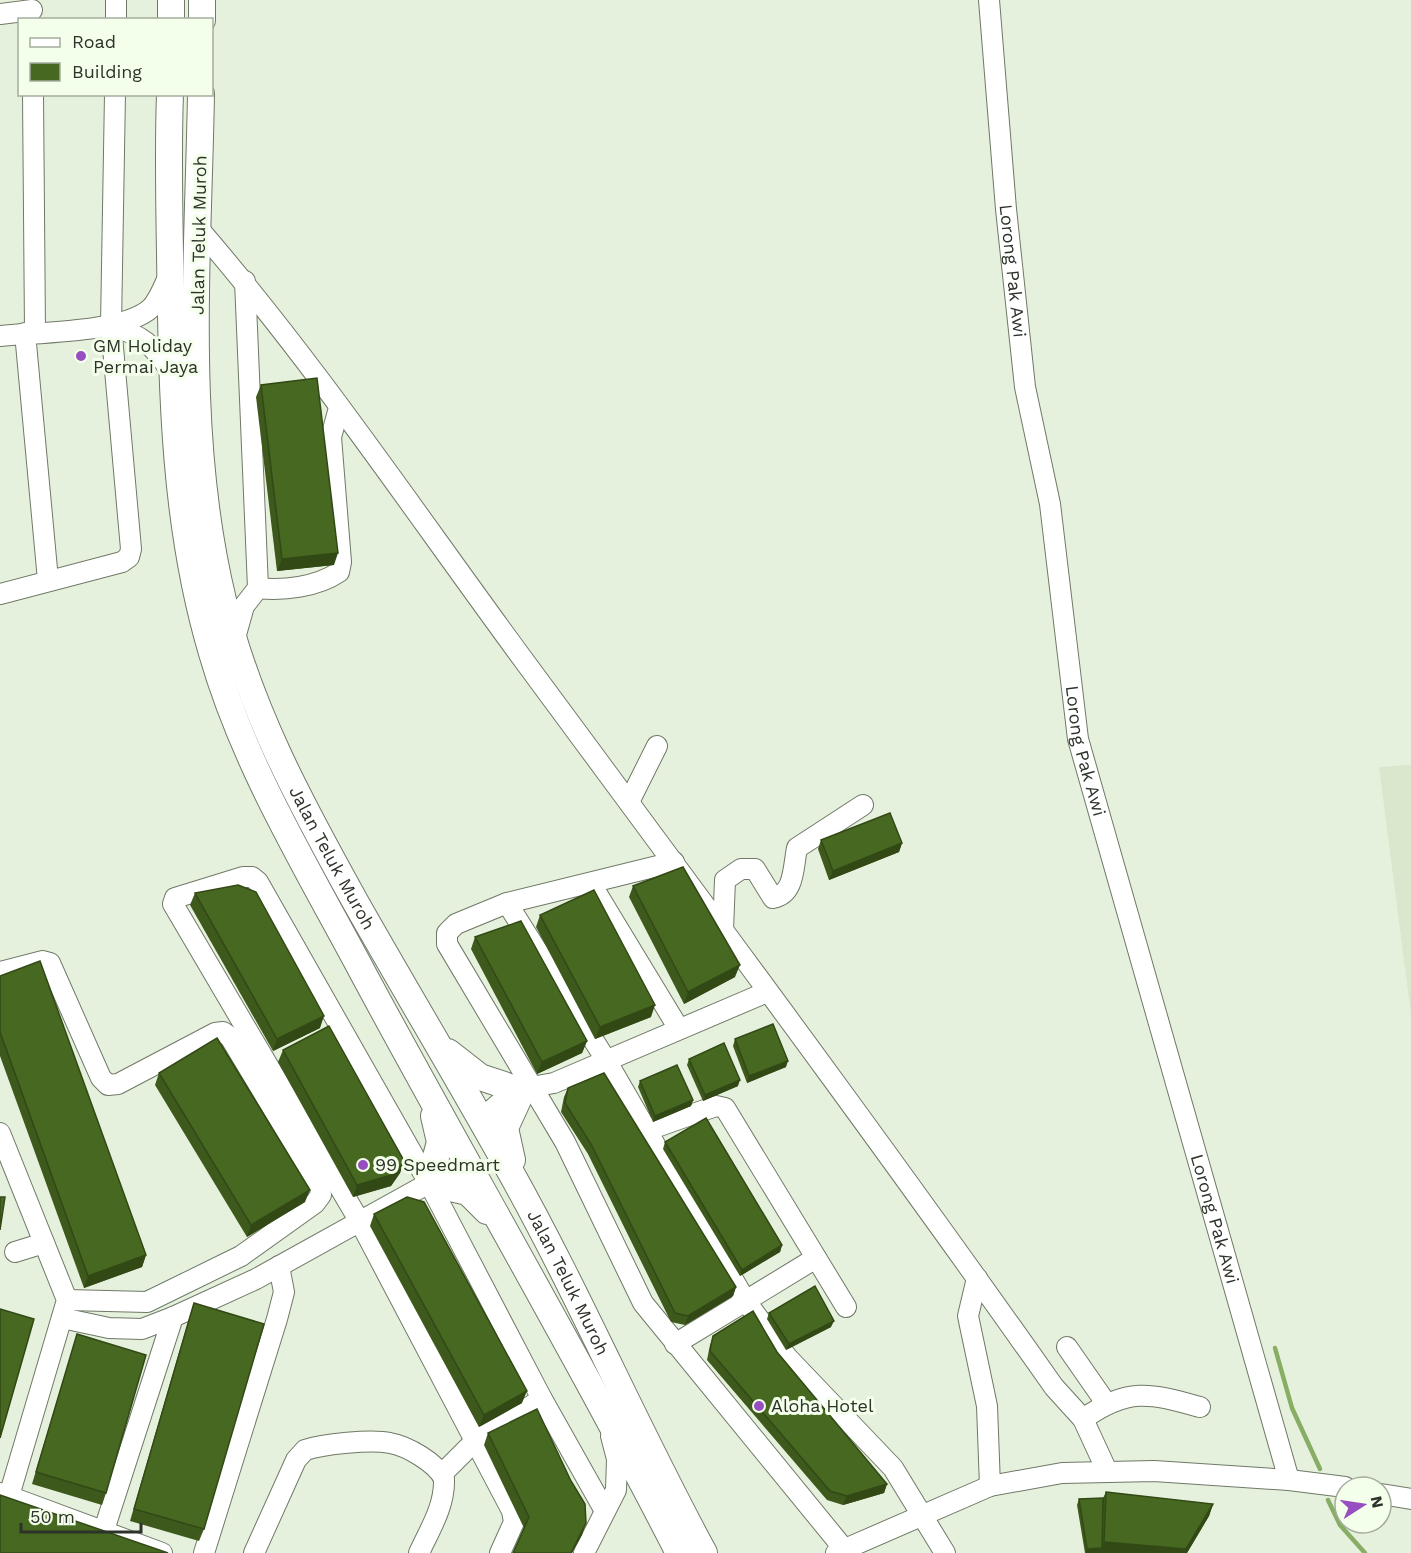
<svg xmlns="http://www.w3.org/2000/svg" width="1411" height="1553" font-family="'Work Sans',sans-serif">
<rect width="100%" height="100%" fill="#e6f1dd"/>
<path fill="#d9e7cc" d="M1411 765V1014L1379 767Z"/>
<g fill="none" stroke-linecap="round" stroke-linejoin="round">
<g stroke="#88ad64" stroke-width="4.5">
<path d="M1275 1348 1292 1408 1320 1469"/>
<path d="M1328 1500 1340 1525 1365 1553"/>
</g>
<g stroke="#6f7967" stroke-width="22">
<g id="minor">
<path id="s1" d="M989 0 1006 209 1025 387 1050 504 1078 739 1289 1480"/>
<path d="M0 14 32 10"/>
<path d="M116 20V0"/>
<path d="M33 94 35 332"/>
<path d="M199 229C317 366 418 517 525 662 703 903 882 1143 1054 1387L1083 1419 1107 1471"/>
<path d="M111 325C142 336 153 344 171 372"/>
<path d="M25 333 48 580"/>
<path d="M0 336C38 332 124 333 151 308 159 300 164 286 169 275"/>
<path d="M258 588C283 591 317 587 339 572L341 562 331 437 339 408"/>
<path d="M0 594 122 562 129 557 131 549 111 325 115 94"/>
<path d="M235 638 244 606 258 588 245 281"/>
<path d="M629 802 657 746"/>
<path d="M674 862 507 903 456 924 447 933V944L565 1142 643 1303 844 1549"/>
<path d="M591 884 679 1029"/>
<path d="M507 903 606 1060 745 1300 787 1357 893 1468 945 1553"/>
<path d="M723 930 725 880 741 869H755L773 898C795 894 793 867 797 848L863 805"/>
<path d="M0 972 43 961 50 963 101 1078 108 1085 118 1084 215 1033 223 1032 230 1037 320 1187 321 1195 315 1203 241 1256 147 1302 67 1300"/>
<path d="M480 1120 503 1100 531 1087 554 1083 767 992"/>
<path d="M648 1130 716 1106 725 1108 846 1307"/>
<path d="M0 1133 67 1300 9 1496"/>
<path d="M15 1252 44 1243"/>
<path d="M977 1278 968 1316 987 1406 990 1486"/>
<path d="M62 1318 109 1328 142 1329 173 1317 256 1279 467 1162"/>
<path d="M675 1344 816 1258"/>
<path d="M1067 1347 1106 1403"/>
<path d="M1083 1419C1129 1387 1149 1393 1200 1407"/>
<path d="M442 1474 476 1440 542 1399"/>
<path d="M0 1493 162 1553"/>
<path d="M1381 1494 1411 1499"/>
<path d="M104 1530 173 1317"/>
<path d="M204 1553 277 1319 284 1292 279 1266"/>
<path d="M254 1553 296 1460 305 1450C323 1444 371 1439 390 1443 407 1446 437 1463 444 1479 445 1506 430 1529 419 1553"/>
<path d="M500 1553 514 1522 512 1511 360 1222 173 904 175 898 243 877H252L258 882 429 1183 542 1399 605 1511"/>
<path d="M584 1553 616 1490 617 1459 611 1436"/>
<path d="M836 1553 990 1486 1062 1473 1154 1471 1289 1480 1345 1487"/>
</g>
</g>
<g stroke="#6f7967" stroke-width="28">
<g id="major">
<path d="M171 20V0"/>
<path d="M202 20V0"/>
<path d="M170 94C168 147 169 200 170 253 172 389 173 522 212 653 245 768 309 871 364 975 468 1168 579 1358 679 1553"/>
<path id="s2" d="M201 94C198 262 183 436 223 600 249 709 302 806 356 903 407 993 460 1081 510 1171 580 1296 636 1428 704 1553"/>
<path d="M448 1052 480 1077 522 1091 505 1128 512 1160"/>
<path d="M434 1116 440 1142 429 1183 468 1192 487 1211"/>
</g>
</g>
<use href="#minor" stroke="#fff" stroke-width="20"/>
<use href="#major" stroke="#fff" stroke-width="26"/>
</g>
<g fill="#3d591c">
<path d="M261 385 334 565 277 571 256 397Z"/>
<path d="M821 840 902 843 899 852 829 880 818 849Z"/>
<path d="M633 886 735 977 684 1004 629 897Z"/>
<path d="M195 893 320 1028 273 1051 190 905Z"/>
<path d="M540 915 651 1017 595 1039 536 927Z"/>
<path d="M475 937 587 1041 582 1053 537 1074 471 949Z"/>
<path d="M0 976 146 1255 142 1267 84 1288 0 1056Z"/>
<path d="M735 1039 786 1067 747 1083 733 1046Z"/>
<path d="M283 1050 404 1161 400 1173 391 1186 353 1197 278 1062Z"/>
<path d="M689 1059 738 1086 703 1101 687 1065Z"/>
<path d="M159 1073 305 1202 247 1237 155 1085Z"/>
<path d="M640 1081 693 1100 691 1106 653 1122 638 1087Z"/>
<path d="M568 1088 736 1287 733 1296 685 1325 671 1322 588 1154 561 1112 564 1097Z"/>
<path d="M665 1142 782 1245 780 1252 740 1276 663 1149Z"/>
<path d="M374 1214 522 1403 479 1427 370 1226Z"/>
<path d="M194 1303 204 1529 199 1541 130 1521 190 1315Z"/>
<path d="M769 1313 831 1327 786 1350 767 1319Z"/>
<path d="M77 1334 106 1493 102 1505 32 1484Z"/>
<path d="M713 1336 777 1352 887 1484 884 1493 843 1505 827 1500 707 1360 710 1345Z"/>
<path d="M488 1433 582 1535 524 1528 484 1445Z"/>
<path d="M1106 1492 1213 1504 1209 1516 1187 1553H1085L1077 1505 1079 1499 1103 1498Z"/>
</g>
<g fill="#324916">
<path d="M338 553 334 565 277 571 282 559Z"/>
<path d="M902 843 899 852 829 880 833 871Z"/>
<path d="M740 965 735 977 684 1004 688 992Z"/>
<path d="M655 1005 651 1017 595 1039 600 1027Z"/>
<path d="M324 1016 320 1028 273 1051 277 1039Z"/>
<path d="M587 1041 582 1053 537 1074 542 1062Z"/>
<path d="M788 1061 786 1067 747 1083 749 1076Z"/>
<path d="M740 1080 738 1086 703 1101 705 1095Z"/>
<path d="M693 1100 691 1106 653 1122 655 1116Z"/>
<path d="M404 1161 400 1173 391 1186 353 1197 357 1185Z"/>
<path d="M310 1190 305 1202 247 1237 251 1225Z"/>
<path d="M782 1245 780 1252 740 1276 742 1270Z"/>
<path d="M146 1255 142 1267 84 1288 88 1276Z"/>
<path d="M736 1287 733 1296 685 1325 688 1316Z"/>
<path d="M834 1321 831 1327 786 1350 789 1344Z"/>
<path d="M527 1391 522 1403 479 1427 484 1415Z"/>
<path d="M887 1484 884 1493 843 1505 847 1496Z"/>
<path d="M1213 1504 1209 1516 1187 1553H1086L1087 1549 1102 1548 1104 1542Z"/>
<path d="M586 1523 582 1535 572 1553H571Z"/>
</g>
<g fill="#476820" stroke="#324916" stroke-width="1.5">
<path d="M317 378 338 553 282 559 261 385Z"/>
<path d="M890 813 902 843 833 871 821 840Z"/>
<path d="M683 867 740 965 688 992 633 886Z"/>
<path d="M238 885 256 892 324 1016 277 1039 195 893Z"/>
<path d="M594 890 655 1005 600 1027 540 915Z"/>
<path d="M521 921 587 1041 542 1062 475 937Z"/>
<path d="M40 961 146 1255 88 1276 0 1032V976Z"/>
<path d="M773 1024 788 1061 749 1076 735 1039Z"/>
<path d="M329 1026 404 1161 395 1174 357 1185 283 1050Z"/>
<path d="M217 1038 310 1190 251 1225 159 1073Z"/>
<path d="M724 1043 740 1080 705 1095 689 1059Z"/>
<path d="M677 1065 693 1100 655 1116 640 1081Z"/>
<path d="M604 1073 736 1287 688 1316 675 1313 591 1144 565 1103 568 1088Z"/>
<path d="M706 1118 782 1245 742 1270 665 1142Z"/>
<path d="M0 1197H5L0 1230Z"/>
<path d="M407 1197 424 1202 527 1391 484 1415 374 1214Z"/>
<path d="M815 1286 834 1321 789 1344 769 1313Z"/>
<path d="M194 1303 264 1324 204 1529 134 1509Z"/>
<path d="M0 1309 34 1319 0 1438Z"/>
<path d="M753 1311 777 1352 887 1484 847 1496 830 1491 710 1351 713 1336Z"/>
<path d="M77 1334 146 1355 106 1493 36 1472Z"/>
<path d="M537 1409 571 1481 585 1504 586 1523 571 1553H513L529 1517 488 1433Z"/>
<path d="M1106 1492 1213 1504 1186 1549 1104 1542Z"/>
<path d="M0 1495 168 1553H0Z"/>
<path d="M1103 1498 1102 1548 1087 1549 1079 1499Z"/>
</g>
<g fill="#964ec1" stroke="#f3ffea" stroke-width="2">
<circle cx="81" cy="356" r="6"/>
<circle cx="363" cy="1165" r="6"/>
<circle cx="759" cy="1406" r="6"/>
</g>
<g text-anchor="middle" stroke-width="6" stroke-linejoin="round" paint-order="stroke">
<g font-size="18" fill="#2d322a" stroke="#f3ffea">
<text transform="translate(199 235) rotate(-89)" y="6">Jalan Teluk Muroh</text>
<text dy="6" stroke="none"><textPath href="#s1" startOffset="272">Lorong Pak Awi</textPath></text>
<text dy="6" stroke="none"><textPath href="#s1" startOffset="758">Lorong Pak Awi</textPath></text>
<text dy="6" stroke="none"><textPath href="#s2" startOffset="789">Jalan Teluk Muroh</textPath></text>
<text dy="6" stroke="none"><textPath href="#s1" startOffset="1244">Lorong Pak Awi</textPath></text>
<text dy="6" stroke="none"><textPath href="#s2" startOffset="1275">Jalan Teluk Muroh</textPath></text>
</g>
<g font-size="18" fill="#2d322a" stroke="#f3ffea" text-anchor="start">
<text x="93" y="352">GM Holiday<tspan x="93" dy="21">Permai Jaya</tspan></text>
<text x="375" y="1171">99 Speedmart</text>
<text x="771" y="1412">Aloha Hotel</text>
</g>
</g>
<rect x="18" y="18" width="195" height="78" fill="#f3ffea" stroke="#a4ad9d" stroke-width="1.5"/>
<rect x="30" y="38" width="30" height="9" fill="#ffffff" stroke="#a4ad9d" stroke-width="1.5"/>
<text x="72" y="48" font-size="18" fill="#2d322a">Road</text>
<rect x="30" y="63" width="30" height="18" fill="#476820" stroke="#a4ad9d" stroke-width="1.5"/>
<text x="72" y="78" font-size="18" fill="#2d322a">Building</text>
<g transform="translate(1363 1505) rotate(78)"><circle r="28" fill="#f3ffea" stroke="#a4ad9d" stroke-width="1.5"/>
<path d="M0-4.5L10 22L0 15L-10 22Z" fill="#964ec1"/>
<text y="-9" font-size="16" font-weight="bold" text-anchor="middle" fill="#2d322a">N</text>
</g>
<path d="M21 1523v9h120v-9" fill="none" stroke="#2d322a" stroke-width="3"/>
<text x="30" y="1523" font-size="18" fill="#2d322a" stroke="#f3ffea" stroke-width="4.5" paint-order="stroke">50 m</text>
</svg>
